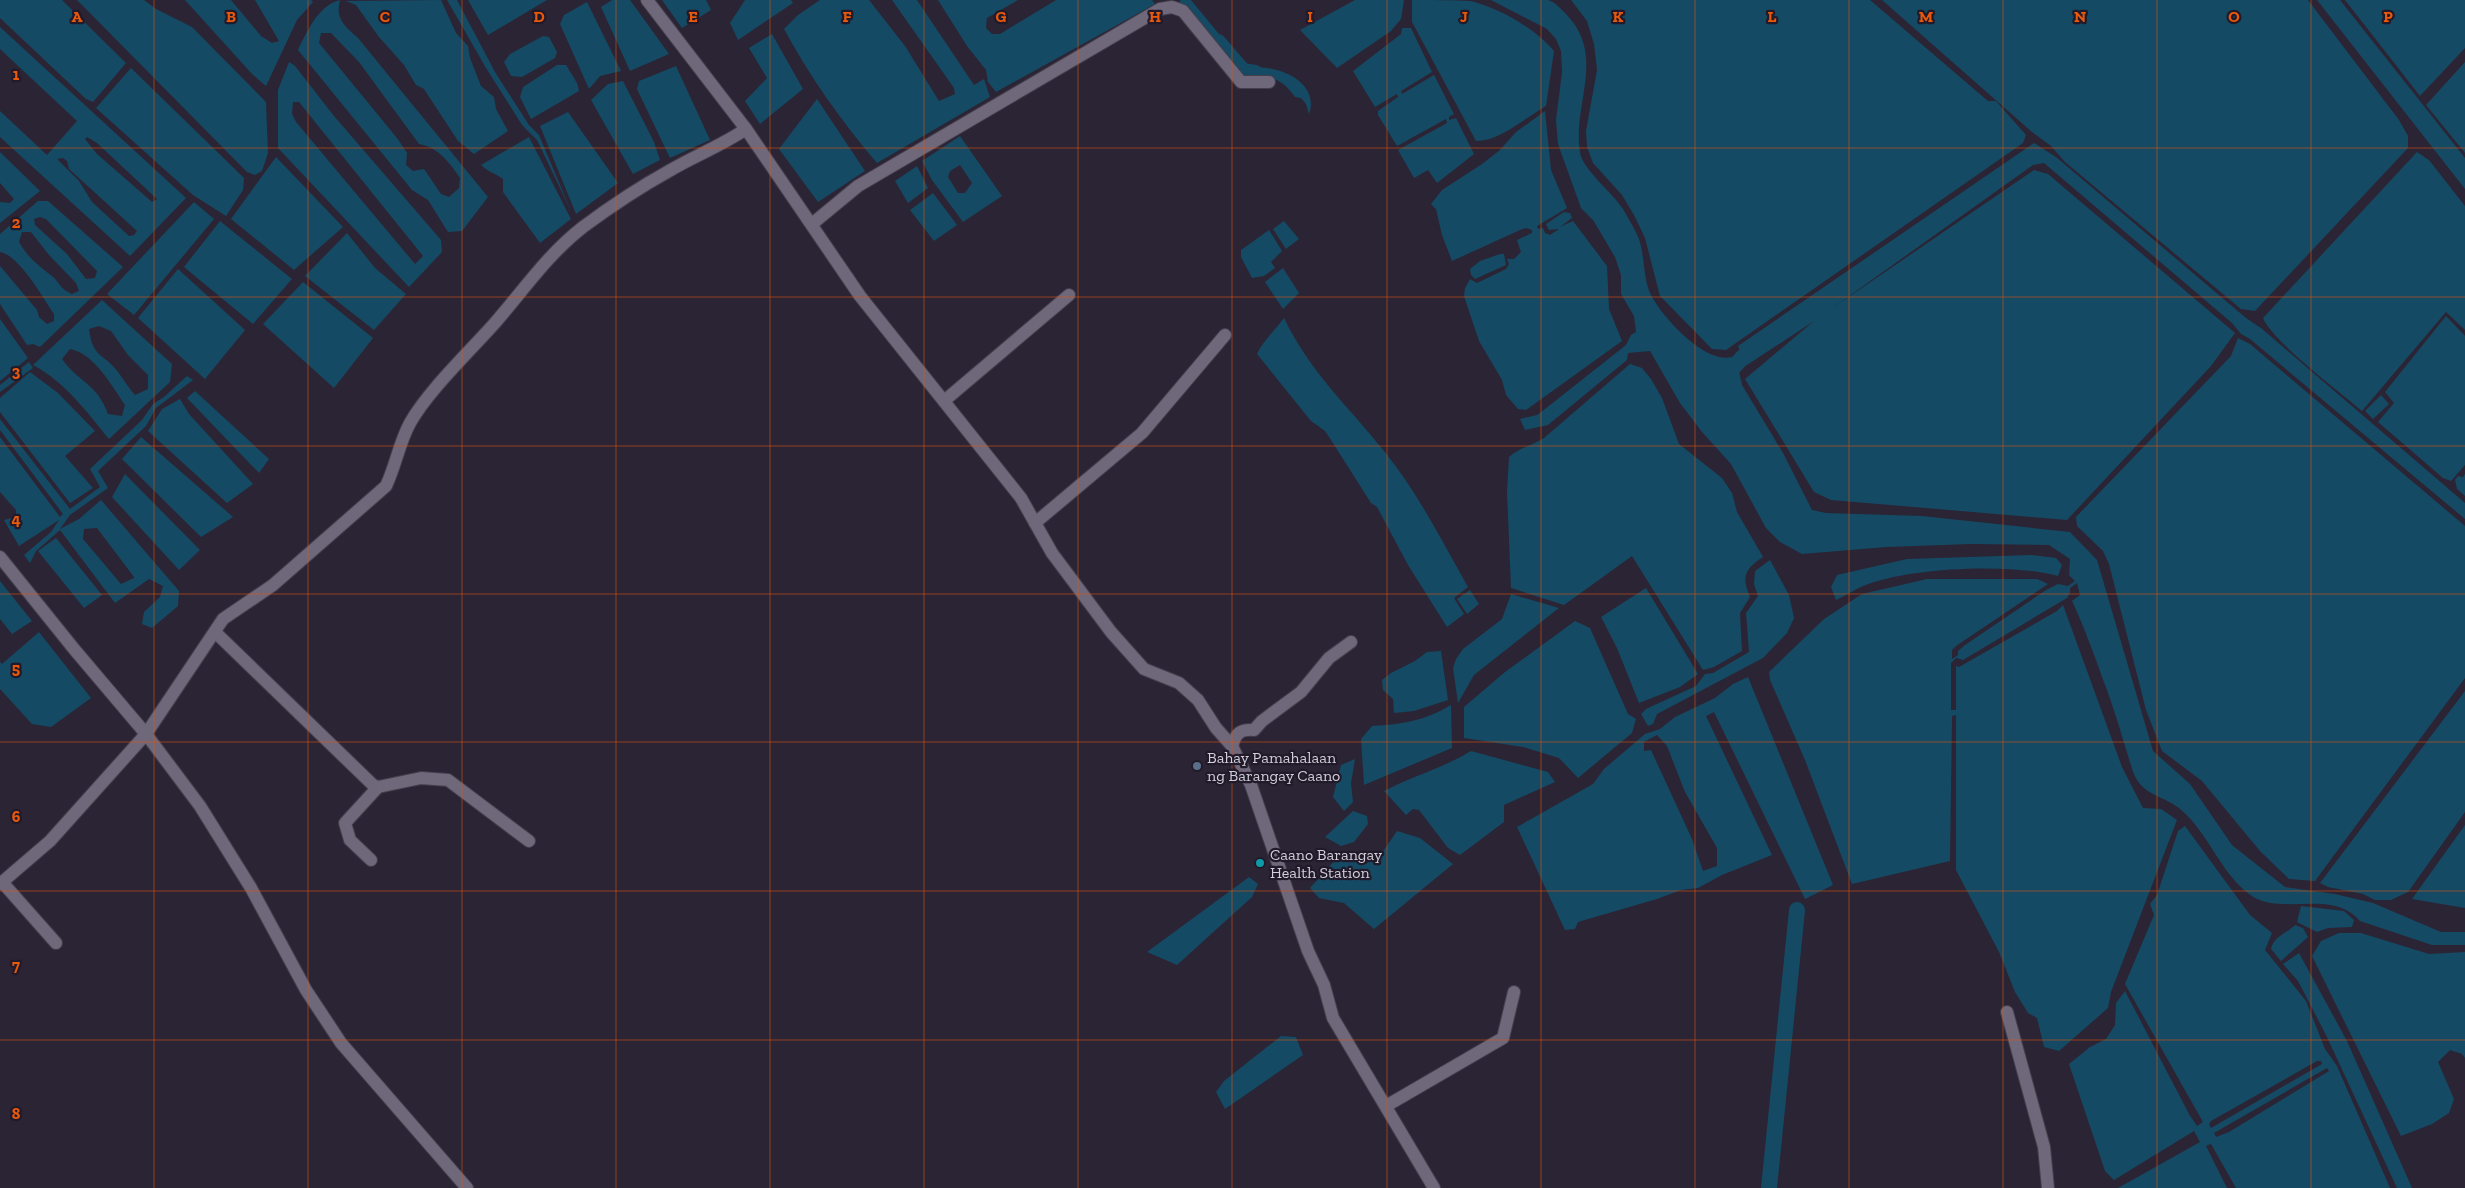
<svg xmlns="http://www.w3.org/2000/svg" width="2465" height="1188" font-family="'Zilla Slab',serif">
<rect width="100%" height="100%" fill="#2b2434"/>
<g fill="#154a64" fill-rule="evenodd">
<path d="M0 0H62L126 63 93 102 86 99 0 18Z"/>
<path d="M77 0H144L156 9 192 27 266 102 268 153 262 171 255 175 247 172Z"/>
<path d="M185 0H231L261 36 272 43 279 41 255 0H311L313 2 297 20 266 86 252 74Z"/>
<path d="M340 0C335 19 345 26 358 38L488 197 462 231 448 232 428 200 412 190 298 50C307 31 319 5 340 0ZM321 33H331L359 62 419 144C438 147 450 163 460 178L459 188 449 197 441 194 424 169 413 171 406 165 407 153 397 138 319 43Z"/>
<path d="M441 0 456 33 468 46 470 58 481 86 494 97 496 109 508 131 474 154 458 141 424 89 416 85 404 65 379 37 356 5 346 1Z"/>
<path d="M447 0H457L495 72 529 125 539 135 571 211 537 140 522 125 486 68Z"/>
<path d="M468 0H547L488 35Z"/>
<path d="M612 0H630L669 54 630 71 601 7Z"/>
<path d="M662 0H706L711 10 682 28Z"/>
<path d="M745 0H791L793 3 738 40 730 23Z"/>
<path d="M820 0H869L905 46 939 101 955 94 954 88 892 0H917L974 85 984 79 990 97 877 163C841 121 810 77 784 29L798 15Z"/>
<path d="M938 0H1018L987 18 986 28 992 34H1000L1056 0H1152L1155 4 996 92 988 82 986 70 967 46Z"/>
<path d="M1181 0H1191L1237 56 1229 62 1178 3Z"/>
<path d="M1355 0H1404L1401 19 1391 31 1337 68 1300 30Z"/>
<path d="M1412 0C1428 0 1456 0 1471 1 1501 9 1533 27 1554 51L1546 106C1525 118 1500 141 1476 141L1412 22Z"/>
<path d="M1491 0C1505 0 1536 0 1548 0 1555 2 1561 9 1566 14 1607 56 1572 104 1580 152 1582 169 1613 193 1623 209 1628 218 1635 229 1639 239 1645 257 1643 279 1651 295 1662 317 1705 364 1731 357L1739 371 1742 385 1783 453 1812 510 1826 513 1922 516 2070 532 2097 560 2153 751 2190 784 2232 845 2285 887 2335 894 2373 903 2441 932H2465V945H2432L2360 921C2331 887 2280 918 2249 894 2220 872 2208 832 2180 809 2166 797 2147 796 2137 780 2133 774 2131 765 2129 759 2122 737 2116 715 2108 693 2097 663 2086 631 2072 601L2080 595 2077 583 2070 588V593L2067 598 1963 660 1956 658 1951 663V710H1956V666L1959 667 2057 611 2063 605 2122 767 2143 808 2161 809 2177 820 2111 992 2108 1008 2059 1051 2044 1047 2037 1018 2028 1013 2015 992 1999 952 1956 870V715L1952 716 1950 861 1852 884 1805 760 1770 680 1769 672 1824 619 1862 594 1927 579H2037L2048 584 1956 646 1952 650V659L1958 655V651L1965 645 2046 590 2058 584 2068 586 2075 581 2069 575 2070 559 2049 545 1971 544 1886 547 1802 554 1780 542 1766 528 1731 464 1702 432 1680 403 1650 351 1628 353 1627 360 1548 425 1525 430 1520 419 1537 415 1545 409 1626 345 1631 335 1636 332 1634 316 1621 294V275L1615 257 1593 220 1581 208 1558 144 1556 120 1562 72 1561 51 1556 39 1547 29Z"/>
<path d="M1571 0H1870L1988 101H1996L2026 135 2023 143 1726 350 1712 349 1660 296 1645 238 1634 215 1622 195 1593 163 1587 147 1586 131 1597 70 1594 44 1587 21Z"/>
<path d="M1882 0H2308L2399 120 2408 136V148L2255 311 2241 309 2065 162 2051 146 2032 132Z"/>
<path d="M2317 0H2340L2465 158V189Z"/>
<path d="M2345 0H2465V48L2420 96Z"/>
<path d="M587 2 621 71 600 76 589 89 560 24 564 15Z"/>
<path d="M0 27 186 198 130 256 0 137V111L47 155 77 121 0 49ZM87 137 97 143 157 199 152 202 97 154 85 139ZM63 158 67 161 69 169 137 231 134 235 129 236 92 202 79 181 57 159Z"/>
<path d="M1402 28H1411L1432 72 1401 91 1402 94 1434 75 1454 114 1449 117V120L1456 118 1474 154 1437 183 1428 170 1414 178 1398 150 1447 123 1446 119 1397 146 1378 115V111L1398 97 1397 94 1375 107 1353 71 1401 34Z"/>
<path d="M772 34 803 89 760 124 745 101 767 78 749 48Z"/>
<path d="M543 36 549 37 557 52 555 58 522 77 511 76 504 62 510 54Z"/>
<path d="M289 62 295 66 334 116 441 240 442 252 409 287 278 148V90ZM293 102H299L423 256 415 264 296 122 292 114Z"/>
<path d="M1242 62 1248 69C1274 62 1321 81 1309 114L1306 104 1301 98 1295 97C1279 75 1270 77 1244 79L1233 70Z"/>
<path d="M2465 62V153L2426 105Z"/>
<path d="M557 65H566L577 83 579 91 531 119 520 97 523 87Z"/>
<path d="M676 66 710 140 670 158 637 89 639 81Z"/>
<path d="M131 68 244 178 243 190 226 216 193 195 96 108Z"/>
<path d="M623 81 654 142 660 160 633 174 591 100 608 84Z"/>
<path d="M817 99 865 171 818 202 779 149Z"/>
<path d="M1545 111 1551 170 1567 208 1537 226 1538 229 1543 228 1545 233 1550 235 1559 229 1549 230 1546 224 1564 212 1570 213 1572 218 1560 227 1573 221 1607 266 1609 309 1622 341 1526 410 1518 409 1506 395 1502 380 1479 341 1464 296 1465 288 1470 279 1477 283 1506 269 1509 264 1507 259H1514L1521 252 1517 240 1532 233V230L1526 228 1520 230 1452 261 1442 235 1436 209 1431 204 1442 190 1482 164 1500 150 1516 132Z"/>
<path d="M568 112 618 183 576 214 540 126Z"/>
<path d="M960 136 1002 196 963 222 932 180 922 161ZM960 165 972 183 965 193H958L948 177 950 171Z"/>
<path d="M529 137 571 219 540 243 503 192V179C495 173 488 172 481 165Z"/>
<path d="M2034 143 2056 157 2246 318 2261 328 2465 503V519L2250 339 2241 334 2232 323 2044 163 2033 165 1831 309 2034 170 2048 174 2235 333 2211 366 2067 520 1831 500 1814 492 1745 379 1814 321 1747 365 1738 346Z"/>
<path d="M0 152 40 191 0 223V202L10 203 14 199 0 183Z"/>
<path d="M2417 152 2429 160 2465 206V330L2446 312 2362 411C2339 391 2273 342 2263 318Z"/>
<path d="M276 157 343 227 294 270 231 219Z"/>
<path d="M917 166 928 188 908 203 895 181Z"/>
<path d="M933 193 957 225 934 241 910 210Z"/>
<path d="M38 201H48L123 267 40 347 33 344 27 345 0 304V266L37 310 39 317 47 324 54 321V314C43 298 19 255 0 252V234ZM40 217 46 219 97 271 95 278 86 279 67 254 35 225 34 219ZM22 232H31L49 255 76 283 79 291 72 294C60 289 61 284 52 276 38 265 28 258 19 242Z"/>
<path d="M194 202 214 219 134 315 107 294Z"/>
<path d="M220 221 292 279 253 324 184 267Z"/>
<path d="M1284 221 1299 239 1286 249 1273 229Z"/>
<path d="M1269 230 1282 251 1271 262 1275 268 1264 276 1252 278 1241 257V250Z"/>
<path d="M347 233 375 268 406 294 374 330 305 276Z"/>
<path d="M1500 254H1504L1506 265 1475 279 1471 275 1470 269 1480 261Z"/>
<path d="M1283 268 1299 293 1283 309 1265 282Z"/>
<path d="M178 269 245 330 205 379 138 318Z"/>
<path d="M303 282 373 338 334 388 263 324Z"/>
<path d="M102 300 172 364 170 382 109 439C87 412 65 382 33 365ZM99 326 111 331 128 355 148 375V389L135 395C128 387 124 380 118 372 103 352 93 359 89 329ZM70 349C95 354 111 385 125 405L122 416 108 414C97 383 78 382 62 359Z"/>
<path d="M2446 316 2465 336V465L2451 481 2443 478 2378 422 2394 403 2385 392Z"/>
<path d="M1284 318C1310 372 1348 406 1384 451 1418 493 1442 541 1468 587L1454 598 1464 614 1447 627 1408 565 1377 507 1371 503 1331 440 1325 431 1311 421 1257 354C1263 341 1275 330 1284 318Z"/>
<path d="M0 319 28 358 0 381Z"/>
<path d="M2238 338 2250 344 2465 526V678L2315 881 2289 879 2260 851 2202 781 2162 751 2146 710 2109 564 2103 551 2077 526 2076 517 2231 356Z"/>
<path d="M29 362 33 368 0 392V385Z"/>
<path d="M1630 364 1642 368 1651 379 1662 398 1679 444 1722 478 1732 493 1737 512 1763 557C1745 569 1741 576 1750 597L1740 613 1742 651 1714 667 1703 670 1632 556 1564 605 1511 588 1507 491 1509 457C1519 448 1533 445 1544 438Z"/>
<path d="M30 372 58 393 95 431 65 456 93 488 70 503 0 412V398Z"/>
<path d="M187 376 193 380 156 408 146 426 98 471 108 488 70 515 60 529 79 519 101 500 179 591 178 606 152 628 142 624 144 612 160 597 163 586 149 579 115 603 60 530 36 551 30 563 24 555 51 532 59 520 19 546 4 520 16 517V510L0 492V437L60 517 63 514 0 430V419L70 509 100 487 90 469 142 420 153 404 164 397ZM97 528 134 577V578L121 584 83 539 84 529Z"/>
<path d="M195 391 269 459 259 473 187 398Z"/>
<path d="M2381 395 2389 404 2373 419 2365 411Z"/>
<path d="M180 399 189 414 253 484 227 503 148 431 162 409Z"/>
<path d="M141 437 233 517 201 537 122 459Z"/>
<path d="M125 474 200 550 179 570 112 497Z"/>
<path d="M2465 474V496L2457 489 2455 480 2458 476 2463 477Z"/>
<path d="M56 538 102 595 84 608 38 551Z"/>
<path d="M2031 555 2056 558 2062 565 2058 576C2011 563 1909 567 1863 586 1854 590 1845 596 1836 600L1831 587 1837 575 1907 559Z"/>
<path d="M1770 560 1789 595 1794 618 1787 633 1763 658 1657 714 1653 724 1648 726 1641 714 1646 709 1696 686 1705 674 1713 673 1749 652 1746 613 1758 596 1754 584 1755 571Z"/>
<path d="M0 581 32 621 12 634 0 619Z"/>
<path d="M1646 588 1698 674 1680 687 1639 703 1617 648 1601 617Z"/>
<path d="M1470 590 1479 604 1467 614 1457 599Z"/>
<path d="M1511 594 1559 608 1474 675 1458 703 1453 668 1456 659 1463 649 1502 619Z"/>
<path d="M1575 621 1590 628 1628 714 1636 719 1632 733 1578 778 1559 758 1523 747 1464 738V707L1505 672Z"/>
<path d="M39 632 91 698 51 727 32 724 0 689V662L2 664Z"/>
<path d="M1441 651 1448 700 1414 711 1394 713 1393 699 1383 690 1382 680 1391 673 1415 661 1427 652Z"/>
<path d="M1748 677 1833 885 1805 899 1714 712 1706 716 1772 855 1722 875 1698 888 1681 890 1657 899 1578 922 1575 929 1565 930 1517 827 1593 784 1604 769 1645 734 1660 729 1675 717 1715 698 1733 684ZM1657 735 1667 746 1685 792 1717 848V866L1703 871 1692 839 1651 750 1644 751V742Z"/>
<path d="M2465 691V812L2408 892 2391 900H2375L2363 894 2328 887 2320 883Z"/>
<path d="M1451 705 1452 748 1364 785 1361 739 1372 726C1403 724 1424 721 1451 705Z"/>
<path d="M1471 751 1548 772 1555 782 1504 805V822L1460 855 1448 848 1419 810 1413 809 1406 815 1384 791C1413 776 1443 768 1471 751Z"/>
<path d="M1355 759 1351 783 1353 802 1344 811 1333 797 1341 765Z"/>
<path d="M1353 811 1367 816 1368 824 1354 842 1341 846 1325 837Z"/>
<path d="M2465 825V908L2412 899Z"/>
<path d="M2185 826 2250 915 2272 933 2265 950 2306 1001 2325 1049 2337 1066 2390 1188H2236L2211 1144 2206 1146 2227 1188H2118L2200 1142 2194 1131 2114 1180 2105 1171 2069 1064 2090 1047 2106 1039 2115 1025 2116 1003 2125 991 2189 1114 2197 1126 2203 1122 2125 984 2154 915 2150 904 2157 895 2178 831ZM2317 1061H2321L2322 1064 2211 1128 2209 1124 2211 1121ZM2327 1068 2329 1071 2229 1132 2216 1137 2214 1133Z"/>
<path d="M1397 831 1420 838 1453 864 1374 929 1344 903 1319 898 1310 888 1338 857 1346 856 1366 864 1384 850Z"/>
<path d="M1249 877 1258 884 1252 897 1177 965 1147 952Z"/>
<path d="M2301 906 2344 911 2354 920 2352 927 2328 928 2317 932 2297 922Z"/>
<path d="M2295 925 2303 928 2308 937 2281 961 2271 949C2273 937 2287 933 2295 925Z"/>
<path d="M2339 933H2361L2429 954 2465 952V1058L2462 1054 2450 1050 2438 1062 2454 1099 2449 1113 2432 1124 2401 1136 2312 956 2321 941Z"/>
<path d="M2299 953 2347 1041 2412 1188H2397L2326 1035 2298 981 2283 964Z"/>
<path d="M1281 1036 1296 1037 1303 1055 1225 1109 1216 1092 1224 1081Z"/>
</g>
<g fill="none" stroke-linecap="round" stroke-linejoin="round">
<g stroke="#154a64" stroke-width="16">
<path d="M1218 42 1243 71 1255 73"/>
<path d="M1721 380 1746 354 1759 344"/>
<path d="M1769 1188 1797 910"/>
</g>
<g stroke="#453f4d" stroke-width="14">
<g id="minor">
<path d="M746 129 860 296 1021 498 1052 553 1111 632 1144 669 1179 683 1198 700 1216 728 1232 746 1251 785 1308 951 1324 985 1333 1018 1434 1188"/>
<path d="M812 224 858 186 1160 9 1172 7 1183 11 1241 82H1269"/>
<path d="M944 401 1069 295"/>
<path d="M1035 523 1142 433 1225 335"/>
<path d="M0 557 74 649 146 734 200 806 251 888 306 990 341 1043 467 1188"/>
<path d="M215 632 373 785 378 787 421 778 448 780 529 841"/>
<path d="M1232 746C1236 733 1240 729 1254 730L1262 721 1301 692 1329 658 1351 642"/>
<path d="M371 860 350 840 345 823 378 787"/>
<path d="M2 882 56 943"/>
<path d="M0 884 50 841 146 734 223 619 273 585 386 486C396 465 399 443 410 423 428 391 468 353 494 324 523 291 547 255 583 227 610 207 640 187 669 171 694 156 721 146 746 129L647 0"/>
<path d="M2007 1012 2044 1147 2048 1188"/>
<path d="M1386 1106 1503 1038 1514 992"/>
</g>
</g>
<use href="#minor" stroke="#6f677a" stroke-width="12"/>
</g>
<path fill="none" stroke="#e8590c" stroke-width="1" stroke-opacity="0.55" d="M154 0V1188M308 0V1188M462 0V1188M616 0V1188M770 0V1188M924 0V1188M1078 0V1188M1232 0V1188M1387 0V1188M1541 0V1188M1695 0V1188M1849 0V1188M2003 0V1188M2157 0V1188M2311 0V1188M0 148H2465M0 297H2465M0 446H2465M0 594H2465M0 742H2465M0 891H2465M0 1040H2465"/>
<circle fill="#5c6f8a" stroke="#211a2a" stroke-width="2" cx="1197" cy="766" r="5"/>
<circle fill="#0f9aa8" stroke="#211a2a" stroke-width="2" cx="1260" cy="863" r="5"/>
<g text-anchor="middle" stroke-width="4.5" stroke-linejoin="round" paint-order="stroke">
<g font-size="16" fill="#d3cfda" stroke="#211a2a" text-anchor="start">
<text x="1207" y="763">Bahay Pamahalaan<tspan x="1207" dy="18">ng Barangay Caano</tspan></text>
<text x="1270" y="860">Caano Barangay<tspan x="1270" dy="18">Health Station</tspan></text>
</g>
</g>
<g font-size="16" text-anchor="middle" font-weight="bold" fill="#e8590c" stroke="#211a2a" stroke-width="4.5" stroke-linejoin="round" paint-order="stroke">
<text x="77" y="22">A</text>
<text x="231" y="22">B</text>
<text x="385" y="22">C</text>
<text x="539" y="22">D</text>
<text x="693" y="22">E</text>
<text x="847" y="22">F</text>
<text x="1001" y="22">G</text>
<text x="1155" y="22">H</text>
<text x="1310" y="22">I</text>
<text x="1464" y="22">J</text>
<text x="1618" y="22">K</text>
<text x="1772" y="22">L</text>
<text x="1926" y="22">M</text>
<text x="2080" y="22">N</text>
<text x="2234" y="22">O</text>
<text x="2388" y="22">P</text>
<text x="16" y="80">1</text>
<text x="16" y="228">2</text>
<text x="16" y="377">3</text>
<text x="16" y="525">4</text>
<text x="16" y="674">5</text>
<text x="16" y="822">6</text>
<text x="16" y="971">7</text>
<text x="16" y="1119">8</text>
</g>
</svg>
